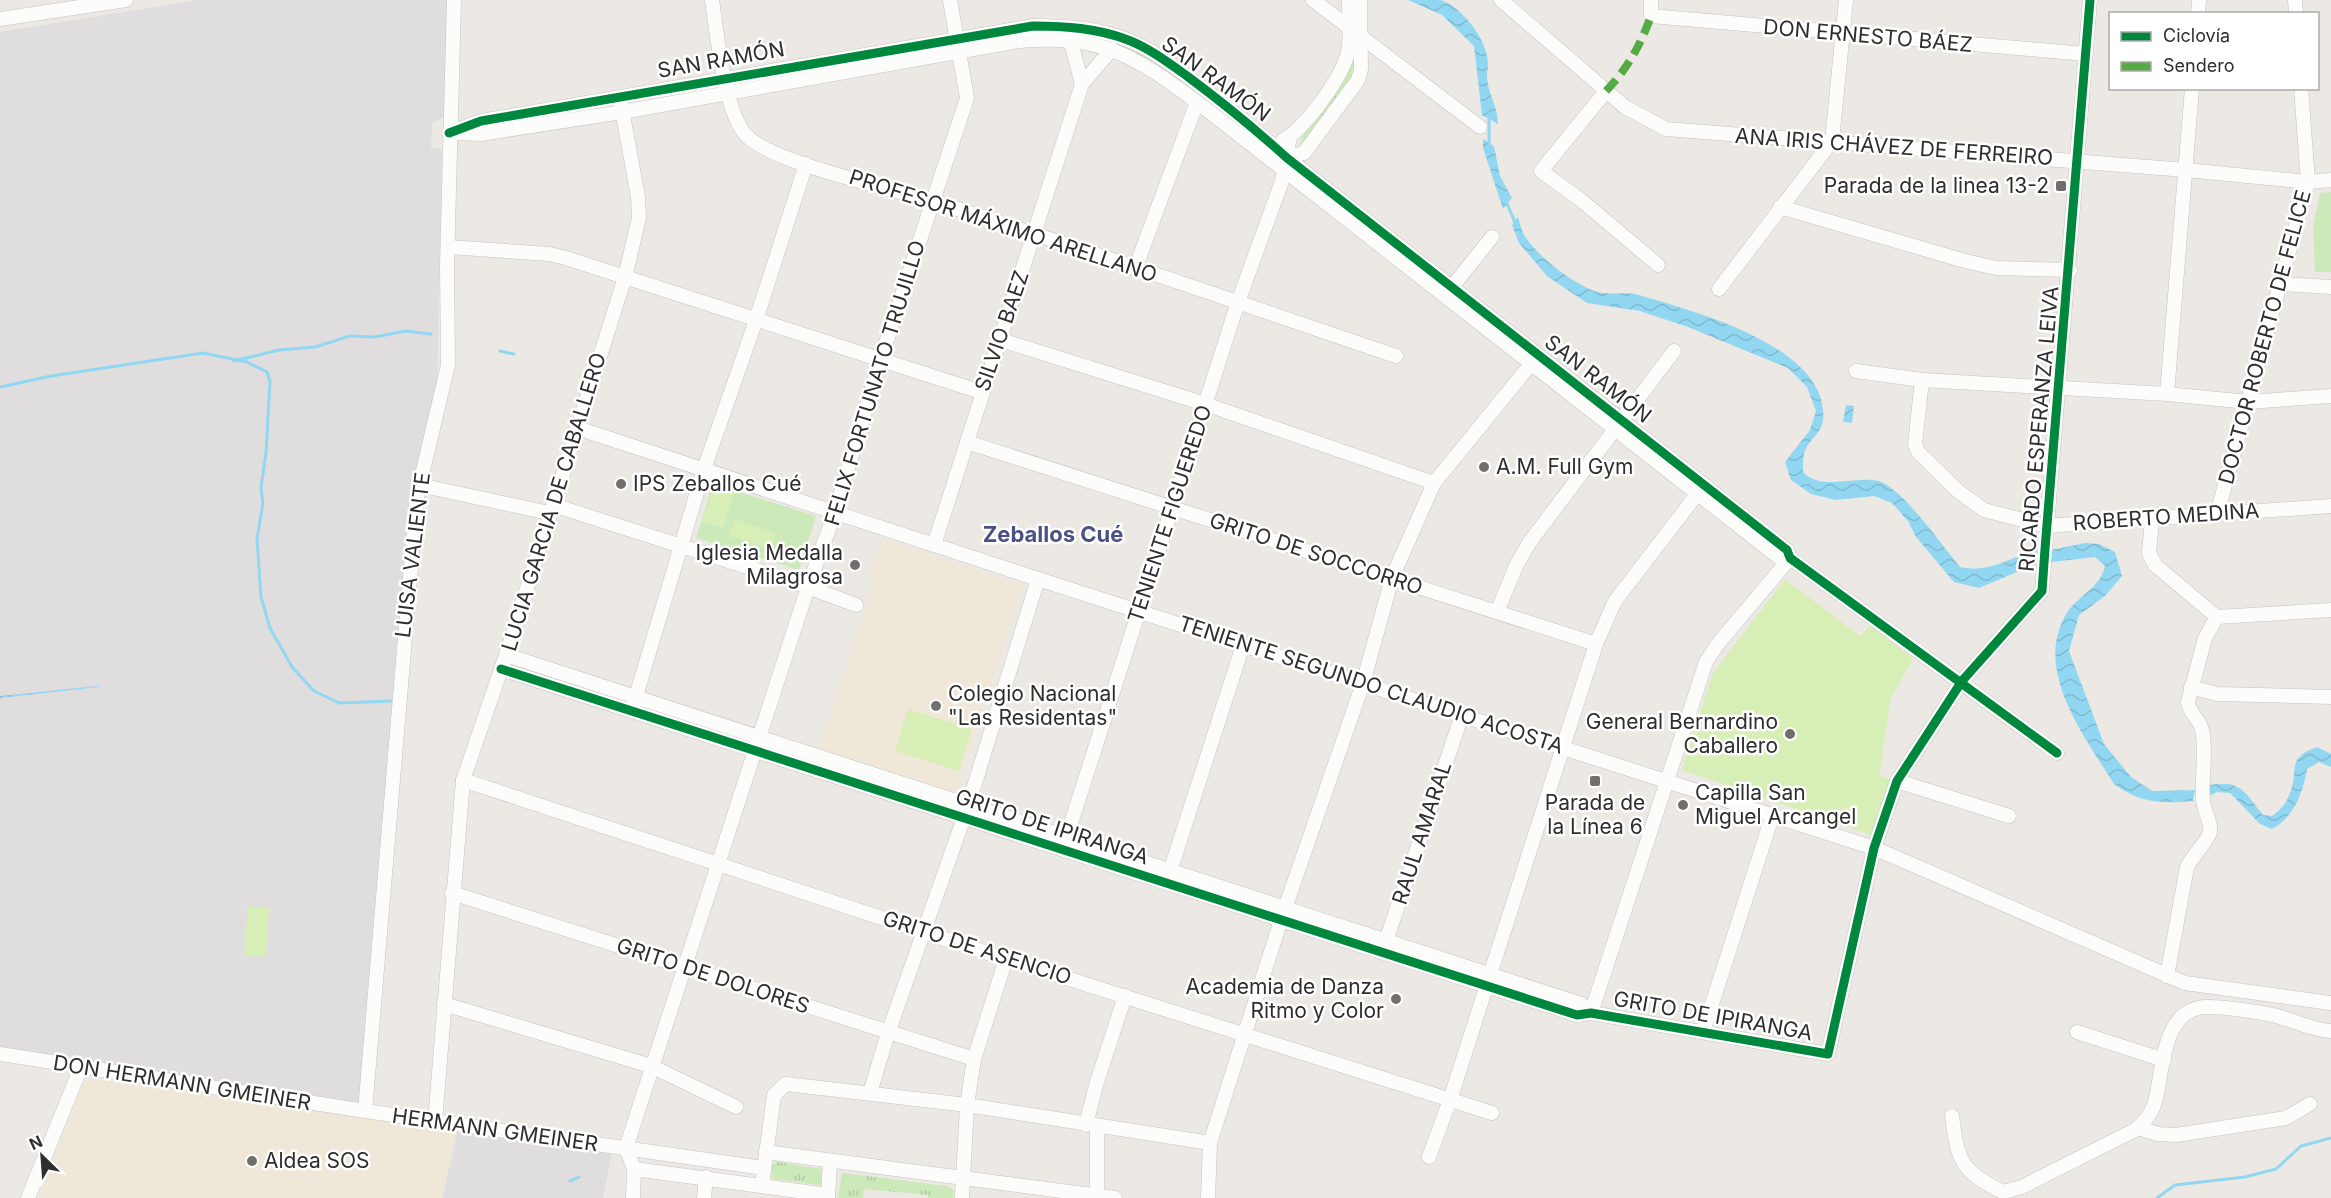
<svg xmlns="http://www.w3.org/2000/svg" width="2331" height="1198" font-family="Inter,sans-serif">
<defs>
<pattern id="grass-tufts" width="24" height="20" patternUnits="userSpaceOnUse" patternTransform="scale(1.5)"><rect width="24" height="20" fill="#cce9ba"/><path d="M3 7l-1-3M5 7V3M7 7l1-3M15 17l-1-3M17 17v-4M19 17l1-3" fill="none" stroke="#b0c8a0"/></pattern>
<pattern id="water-waves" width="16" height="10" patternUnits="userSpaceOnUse" patternTransform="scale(1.5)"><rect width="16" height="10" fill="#92d7f2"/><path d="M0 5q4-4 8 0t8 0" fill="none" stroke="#7eb9d0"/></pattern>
</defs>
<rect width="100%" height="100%" fill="#ece8e3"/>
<g fill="#e0dddf">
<path d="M198 0H447L446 116 432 123 431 149 438 147 442 152 437 394 412 498 361 1100 356 1102 0 1050V32Z"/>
<path d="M459 1124 614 1143 603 1198H442Z"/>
</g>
<g fill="#efe7d7">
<path d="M882 538 1023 585 955 791 819 749 875 580 868 576Z"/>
<path d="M86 1078 370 1110 459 1124 442 1198H39Z"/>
</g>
<g fill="url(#grass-tufts)">
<path d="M1060 30C1128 36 1166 66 1218 107 1233 119 1251 131 1264 145L1161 65 1116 44 1099 38 1059 33 968 42 1015 33Z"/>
<path d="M1355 56 1356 72 1300 149C1298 126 1346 85 1355 56Z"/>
<path d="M777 1162 822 1169 821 1185 772 1179V1165Z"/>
<path d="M842 1173 948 1186 954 1190 953 1198H928V1195L864 1189 863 1198H838Z"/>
</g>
<g fill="#cce9ba">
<path d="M2331 192V272H2315L2313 228 2320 193Z"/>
<path d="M713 484 816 516 799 570 696 538Z"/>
</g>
<g fill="#d8eeb7">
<path d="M714 486 735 493 723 528 702 521Z"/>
<path d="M735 519 776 533 770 549 729 536Z"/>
<path d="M1785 579 1860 636 1870 625 1913 659 1891 698 1879 776 1893 780 1871 835 1682 770 1713 673Z"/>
<path d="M908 709 972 729 959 771 895 751Z"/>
<path d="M248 906 269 908 266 957 244 955Z"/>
</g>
<g fill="url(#water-waves)">
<path d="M1408 0C1418 0 1432 0 1441 0 1462 8 1483 35 1487 56 1489 64 1487 72 1487 79 1489 95 1498 108 1498 124L1482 115 1474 46 1442 15Z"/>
<path d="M1483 139 1494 146 1500 176 1512 198 1503 209 1483 148Z"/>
<path d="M1518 217C1520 224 1522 233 1526 238 1541 259 1570 281 1594 291 1609 296 1625 291 1639 295 1692 311 1817 343 1823 410 1826 434 1810 435 1804 454 1803 459 1803 466 1803 472 1822 492 1854 475 1878 481 1902 487 1943 547 1960 567 1990 574 2010 557 2037 550L2036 564 1979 588 1954 582 1916 537 1908 521 1892 503 1874 496 1836 500 1811 494 1791 480 1785 462 1810 430 1816 411 1807 387 1788 368 1688 327 1640 311 1587 303 1547 276 1519 243 1512 225Z"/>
<path d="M1846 405 1854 406 1852 423 1843 422Z"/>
<path d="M2085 543 2099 544 2115 552 2122 576 2105 596 2079 615 2069 651 2104 744 2131 777 2152 791 2195 790 2193 801C2163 804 2139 803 2114 784 2085 737 2034 672 2065 616 2076 596 2100 589 2105 566L2095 557 2051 562V550Z"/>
<path d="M98 686 99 687 0 698V696Z"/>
<path d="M2317 747 2331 754V767L2319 762 2307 769C2303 793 2294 817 2272 829L2260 824 2230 793 2217 792 2207 797 2206 786C2240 778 2244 791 2263 815L2272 816C2280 810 2287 803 2290 793 2299 772 2285 758 2317 747Z"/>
</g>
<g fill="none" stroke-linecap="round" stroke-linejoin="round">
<g stroke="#92d7f2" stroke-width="3">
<path d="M1489 146V117"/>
<path d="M1506 201 1516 225"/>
<path d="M500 351 514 354"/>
<path d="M234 361 279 350 315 347 350 336 375 337 405 331 431 334"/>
<path d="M0 387 51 376 203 353 247 362 267 372 270 381 266 453 261 488 263 503 257 539 261 597 270 628 292 667 314 691 339 703 392 701"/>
<path d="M570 1181 579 1177"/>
<path d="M2157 1198 2175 1185 2245 1177 2276 1169 2301 1146 2331 1138"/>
</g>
<g stroke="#c5c4c4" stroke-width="15">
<g id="minor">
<path d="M712 0C717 33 724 111 746 135 771 163 891 188 932 201 1088 250 1242 304 1396 356"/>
<path d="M1313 0 1480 127"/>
<path d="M1501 0 1625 107 1666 129 2186 170 2308 182 2331 180"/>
<path d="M1651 0V16L2086 54"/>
<path d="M2295 0 2296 14"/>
<path d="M2198 14 2199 0"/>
<path d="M0 19 126 0"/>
<path d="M1067 40 1072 46 1082 84"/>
<path d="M1606 91 1541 171 1581 200 1658 265"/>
<path d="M449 133 481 121 1033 26C1065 26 1097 28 1128 40 1149 48 1169 63 1187 76 1222 102 1255 129 1287 158L1787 550 1790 558 2057 753"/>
<path d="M457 133 481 134 622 112 1019 41C1101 34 1133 55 1197 102L1781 559 1790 558"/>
<path d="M1283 140C1305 129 1340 79 1347 56 1352 39 1349 17 1349 0"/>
<path d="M1283 158 1304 153 1358 80 1361 69 1360 0"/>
<path d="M1780 207 1965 261 1996 268 2070 270"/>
<path d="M448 247 549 254 566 258 981 392"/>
<path d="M1135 269 1197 102"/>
<path d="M2280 284 2331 287"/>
<path d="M1719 289 1832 141 1846 0"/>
<path d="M1448 292 1492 237"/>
<path d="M1001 340 1205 404 1434 483"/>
<path d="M1856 371 1922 380 2167 394 2248 402 2331 396"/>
<path d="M1922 380 1915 445 1919 453 1958 491 1984 510 2046 526 2331 506"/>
<path d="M2167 394 2192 88"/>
<path d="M577 428 1038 579 1874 848 2185 983 2331 1003"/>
<path d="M967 442 1596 644"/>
<path d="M419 485 549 513"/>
<path d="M553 505 794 582 856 605"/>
<path d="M2217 514 2308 182 2301 88"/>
<path d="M2152 520 2149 553 2155 565 2217 617 2331 610"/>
<path d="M934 545 1082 84 1112 49"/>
<path d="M1497 612 1516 566 1529 543 1674 351"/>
<path d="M506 655 1581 1004 1591 1013"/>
<path d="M501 669 1577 1015 1591 1013 1828 1054 1874 848 1897 781 1962 681 2042 591 2045 549 2090 0"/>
<path d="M2191 687 2217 694 2331 697"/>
<path d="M633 706 704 469 756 320 806 164"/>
<path d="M463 780 1006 959 1492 1113"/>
<path d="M1897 781 2009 816"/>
<path d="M1064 845 1238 302 1282 181 1290 136"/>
<path d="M1167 881 1243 645"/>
<path d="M452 893 974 1059"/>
<path d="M1383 950 1462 715"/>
<path d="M2167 976 2187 867C2192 856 2208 841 2210 832 2212 822 2203 810 2203 800 2201 778 2207 751 2202 730 2200 719 2189 714 2188 702L2205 638 2217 617"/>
<path d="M444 1004 651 1066 736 1107"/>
<path d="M1591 1013 1706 662 1717 645 1790 558"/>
<path d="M1703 1032 1773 814"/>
<path d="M2077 1032 2164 1060"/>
<path d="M0 1054 365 1111 764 1168"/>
<path d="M870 1093 888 1033 968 806 1038 579"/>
<path d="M365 1111 417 496 448 365 447 266 454 0"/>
<path d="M1952 1116C1958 1162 1961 1171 2003 1192L2022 1187 2135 1130C2144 1123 2150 1116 2154 1105 2164 1074 2160 1010 2205 1007 2220 1006 2269 1013 2283 1018 2300 1023 2313 1030 2331 1031"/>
<path d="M435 1122 463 780 506 655 625 277 639 218 638 197 621 104"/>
<path d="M1086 1125 1096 1085 1125 996"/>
<path d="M2138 1128 2158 1134 2176 1135 2286 1118 2310 1104"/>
<path d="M626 1148 808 587 835 512 880 361 967 98 950 0"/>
<path d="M626 1148 634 1169 633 1198"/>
<path d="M766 1152 1115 1198"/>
<path d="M1429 1157 1450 1100 1596 644 1615 601 1701 489"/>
<path d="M634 1169 828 1195"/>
<path d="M762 1185 774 1095 786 1084 967 1105 1210 1143"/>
<path d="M28 1198 81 1067"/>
<path d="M704 1198 706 1177"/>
<path d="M828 1198 830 1161"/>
<path d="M962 1198 967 1105 974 1059 1006 959"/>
<path d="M1097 1198V1127"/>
<path d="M1208 1198 1210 1143 1281 920 1363 683 1392 578 1434 483 1535 359"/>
</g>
</g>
<use href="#minor" stroke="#fcfcfb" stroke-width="14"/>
<path stroke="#54ab44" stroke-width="8" stroke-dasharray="15 8" stroke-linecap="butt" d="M1606 91C1628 68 1640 46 1651 16"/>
<g stroke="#fff" stroke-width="13">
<g id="cycleway">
<path d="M449 133 481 121 1033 26C1065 26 1097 28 1128 40 1149 48 1169 63 1187 76 1222 102 1255 129 1287 158L1787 550 1790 558 2057 753"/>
<path d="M501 669 1577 1015 1591 1013 1828 1054 1874 848 1897 781 1962 681 2042 591 2045 549 2090 0"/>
</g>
</g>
<use href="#cycleway" stroke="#00873e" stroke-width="9"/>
</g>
<g fill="#706f6d" stroke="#fff" stroke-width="2">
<rect x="2055" y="180" width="12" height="12" rx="3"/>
<circle cx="1484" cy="467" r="6"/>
<circle cx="621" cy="484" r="6"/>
<circle cx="855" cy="565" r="6"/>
<circle cx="936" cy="706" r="6"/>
<circle cx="1790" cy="734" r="6"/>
<rect x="1589" y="775" width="12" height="12" rx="3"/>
<circle cx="1683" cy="805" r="6"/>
<circle cx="1396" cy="999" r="6"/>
<circle cx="252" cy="1161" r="6"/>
</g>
<g text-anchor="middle" stroke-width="5" stroke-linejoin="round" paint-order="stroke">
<g font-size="21" fill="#2e2e2e" stroke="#fff">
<text transform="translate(1868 36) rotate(5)" y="7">DON ERNESTO BÁEZ</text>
<text transform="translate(721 60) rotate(-10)" y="7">SAN RAMÓN</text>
<text transform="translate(1216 79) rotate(36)" y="7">SAN RAMÓN</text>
<text transform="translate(1894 147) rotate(4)" y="7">ANA IRIS CHÁVEZ DE FERREIRO</text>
<text transform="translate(1003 226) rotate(18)" y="7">PROFESOR MÁXIMO ARELLANO</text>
<text transform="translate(1002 331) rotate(-71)" y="7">SILVIO BAEZ</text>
<text transform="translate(2265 337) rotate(-75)" y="7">DOCTOR ROBERTO DE FELICE</text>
<text transform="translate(1598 379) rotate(38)" y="7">SAN RAMÓN</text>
<text transform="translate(875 383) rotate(-73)" y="7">FELIX FORTUNATO TRUJILLO</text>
<text transform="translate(2039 429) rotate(-85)" y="7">RICARDO ESPERANZA LEIVA</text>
<text transform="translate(554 502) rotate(-73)" y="7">LUCIA GARCIA DE CABALLERO</text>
<text transform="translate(1170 514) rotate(-72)" y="7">TENIENTE FIGUEREDO</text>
<text transform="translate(2166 517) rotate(-4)" y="7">ROBERTO MEDINA</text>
<text transform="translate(1316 554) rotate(18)" y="7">GRITO DE SOCCORRO</text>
<text transform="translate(413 555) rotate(-83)" y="7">LUISA VALIENTE</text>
<text transform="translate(1371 685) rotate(18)" y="7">TENIENTE SEGUNDO CLAUDIO ACOSTA</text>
<text transform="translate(1052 827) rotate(18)" y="7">GRITO DE IPIRANGA</text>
<text transform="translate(1422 833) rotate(-72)" y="7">RAUL AMARAL</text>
<text transform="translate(977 948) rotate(18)" y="7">GRITO DE ASENCIO</text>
<text transform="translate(713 976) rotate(18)" y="7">GRITO DE DOLORES</text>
<text transform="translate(1713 1016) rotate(10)" y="7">GRITO DE IPIRANGA</text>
<text transform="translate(182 1083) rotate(9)" y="7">DON HERMANN GMEINER</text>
<text transform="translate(495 1130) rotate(8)" y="7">HERMANN GMEINER</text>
</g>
<g font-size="21" fill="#2e2e2e" stroke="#fff" text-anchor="start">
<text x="2049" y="193" text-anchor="end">Parada de la linea 13-2</text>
<text x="1496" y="474">A.M. Full Gym</text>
<text x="633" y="491">IPS Zeballos Cué</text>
<text x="843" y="560" text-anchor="end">Iglesia Medalla<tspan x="843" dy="24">Milagrosa</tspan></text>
<text x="948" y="701">Colegio Nacional<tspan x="948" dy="24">"Las Residentas"</tspan></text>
<text x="1778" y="729" text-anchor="end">General Bernardino<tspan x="1778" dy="24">Caballero</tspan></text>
<text x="1695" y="800">Capilla San<tspan x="1695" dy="24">Miguel Arcangel</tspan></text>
<text x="1595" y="810" text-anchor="middle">Parada de<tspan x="1595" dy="24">la Línea 6</tspan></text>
<text x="1384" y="994" text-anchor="end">Academia de Danza<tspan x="1384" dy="24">Ritmo y Color</tspan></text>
<text x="264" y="1168">Aldea SOS</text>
</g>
<g font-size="22" font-weight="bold" fill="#495283" stroke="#fff">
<text x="1053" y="542">Zeballos Cué</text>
</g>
</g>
<rect x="2109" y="12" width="210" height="78" fill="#ffffff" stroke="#ababab" stroke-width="1.5"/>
<rect x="2121" y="32" width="30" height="9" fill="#00873e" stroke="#ababab" stroke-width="1.5"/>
<text x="2163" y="42" font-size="18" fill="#2e2e2e">Ciclovía</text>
<rect x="2121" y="62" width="30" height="9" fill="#54ab44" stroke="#ababab" stroke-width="1.5"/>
<text x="2163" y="72" font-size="18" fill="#2e2e2e">Sendero</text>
<g transform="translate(42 1156) rotate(335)" stroke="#ffffff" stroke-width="4.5" paint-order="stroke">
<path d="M0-4.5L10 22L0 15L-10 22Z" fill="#2e2e2e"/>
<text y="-9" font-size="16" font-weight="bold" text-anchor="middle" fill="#2e2e2e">N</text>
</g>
</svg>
